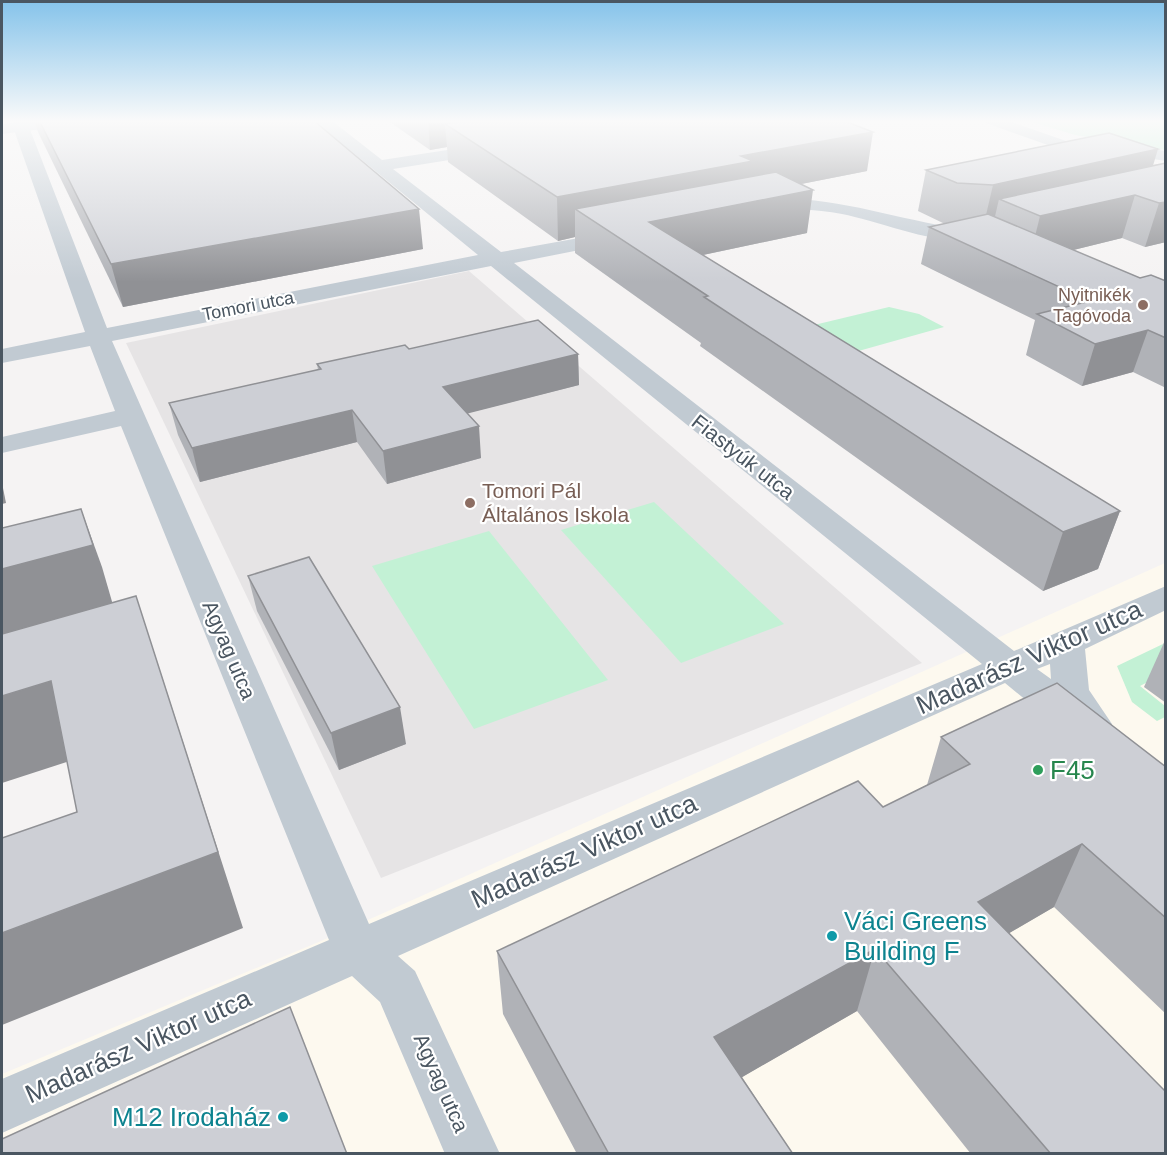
<svg xmlns="http://www.w3.org/2000/svg" width="1167" height="1155" font-family="Arial,sans-serif">
<rect width="100%" height="100%" fill="#f5f3f3"/>
<path fill="#fdf9ef" d="M1165 563V1153L2 1154V1074L321 941Z"/>
<path fill="#e6e4e5" d="M469 271 922 663 381 878 126 343Z"/>
<g fill="#c3f1d5">
<path d="M1026 120H1165V150L1075 135Z"/>
<path d="M889 307 919 314 944 327 830 359 789 331Z"/>
<path d="M654 502 784 624 681 663 561 530Z"/>
<path d="M489 531 608 680 474 729 372 566Z"/>
<path d="M1165 643V673L1140 686 1165 706V717L1157 721 1132 702 1117 666Z"/>
</g>
<g fill="none" stroke-linecap="round" stroke-linejoin="round">
<g fill="#c1cad2" fill-rule="evenodd">
<path d="M313 120H331L382 160 493 143 499 145 501 148 493 153 393 169 501 252 618 231 625 233 628 237 625 241 514 263 1014 651 1166 586V610L1085 649 1089 690 1112 724 1107 734C1096 737 1085 740 1077 731L1060 728 1005 683 398 956 415 971 500 1154H445L380 1002 352 976 2 1133V1079L329 940 121 426 2 453V437L115 411 90 346 2 363V349L85 332 13 127 21 122 29 127 107 328 478 255ZM491 266 982 664 369 924 112 341ZM1050 664 1051 679 1037 669Z"/>
<path d="M983 120H1006L1166 176V187L986 123Z"/>
<path d="M1114 144 1166 151V161L1108 152 1106 149Z"/>
<path d="M792 199C853 201 910 223 971 230L978 232 981 236 978 240C945 248 878 221 842 214 826 211 808 209 792 210 781 210 770 214 759 211L757 207 759 203Z"/>
</g>
<path fill="#c1cbd6" fill-rule="evenodd" d="M36 120H82L74 125 2 134V124Z"/>
</g>
<g fill="#b0b2b7">
<path d="M34 120H313L423 249 123 307 38 132Z"/>
<path d="M387 120H842L867 171 801 184 807 233 703 255 1120 511 1098 569 1043 591 700 346 701 343 575 253V237L558 241 448 162 447 147 430 150Z"/>
<path d="M1166 163V242L1145 247 1122 238 1073 250 1140 278 1166 281V388L1133 372 1082 386 1026 355 1035 320 921 264 929 227 945 224 918 211 926 170 1153 165Z"/>
<path d="M409 349 578 354 579 385 467 413 481 458 387 484 357 442 200 482 178 435 169 403 318 370 317 364Z"/>
<path d="M248 576 406 744 339 770 257 611Z"/>
<path d="M1166 638V703L1144 687Z"/>
<path d="M941 737 1166 767V1014L1054 907 1009 933 1166 1154H971L857 1011 742 1077 793 1154H577L503 1014 497 951 883 807 927 785Z"/>
</g>
<g fill="#909195">
<path d="M428 120H620L445 124 447 147 430 150Z"/>
<path d="M873 132 867 171 750 194 813 190 807 233 660 264 575 209V237L558 241 557 197 741 156Z"/>
<path d="M1158 149 1146 189 999 199 993 225 983 228 993 185Z"/>
<path d="M1135 195 1122 238 1029 261 1040 216Z"/>
<path d="M1166 202V242L1145 247 1159 203Z"/>
<path d="M419 209 423 249 123 307 111 264Z"/>
<path d="M1148 330 1133 372 1082 386 1095 344Z"/>
<path d="M578 354 579 385 446 419 443 387Z"/>
<path d="M352 410 357 442 200 482 192 448Z"/>
<path d="M479 426 481 458 387 484 383 451Z"/>
<path d="M2 483 6 503 2 504Z"/>
<path d="M81 509 102 567 113 605 2 637V569Z"/>
<path d="M1120 511 1098 569 1043 591 1063 532Z"/>
<path d="M136 596 243 928 2 1025V933L218 852Z"/>
<path d="M51 681 82 757 2 783V696Z"/>
<path d="M400 707 406 744 339 770 331 733Z"/>
<path d="M1082 844 1054 907 955 965 978 902Z"/>
<path d="M875 949 857 1011 706 1098 714 1037Z"/>
</g>
<g fill="#cdcfd5" stroke="#909195" stroke-width="1.5">
<path d="M39 120H313L419 209 111 264Z"/>
<path d="M472 120H842L873 132 741 156 753 161 557 197 445 124Z"/>
<path d="M1109 133 1158 149 993 185 957 183 926 170Z"/>
<path d="M1166 163V202L1159 203 1135 195 1040 216 999 199Z"/>
<path d="M776 172 813 190 649 222 1120 511 1063 532 704 297 708 296 575 209Z"/>
<path d="M988 214 1140 278 1151 275 1166 281V338L1148 330 1095 344 1037 314 1090 301 929 227Z"/>
<path d="M538 320 578 354 443 387 479 426 383 451 352 410 192 448 169 403 321 369 317 364 405 345 409 349Z"/>
<path d="M81 509 93 545 2 569V528Z"/>
<path d="M309 557 400 707 331 733 248 576Z"/>
<path d="M136 596 218 852 2 933V838L77 812 51 681 2 696V634Z"/>
<path d="M1057 683 1166 767V918L1082 844 978 902 1166 1092V1154H1051L875 949 714 1037 793 1154H609L497 951 858 781 883 807 970 764 941 737Z"/>
<path d="M290 1007 347 1154H2V1139Z"/>
</g>
<linearGradient id="sky" x2="0" y2="1"><stop stop-color="#85c3ea"/><stop offset="0.43" stop-color="#fafafa"/><stop offset="1" stop-color="#fafafa" stop-opacity="0"/></linearGradient>
<rect width="1167" height="282" fill="url(#sky)"/>
<g fill="#8d6e63" stroke="#fff" stroke-width="2">
<circle cx="1143" cy="305" r="6"/>
<circle cx="470" cy="503" r="6"/>
</g>
<circle fill="#2e9e5b" stroke="#fff" stroke-width="2" cx="1038" cy="770" r="6"/>
<g fill="#0f9aa8" stroke="#fff" stroke-width="2">
<circle cx="832" cy="936" r="6"/>
<circle cx="283" cy="1117" r="6"/>
</g>
<g text-anchor="middle" stroke-width="4.5" stroke-linejoin="round" paint-order="stroke">
<g font-size="18" fill="#785e54" stroke="#fff" text-anchor="end">
<text x="1131" y="301">Nyitnikék<tspan x="1131" dy="21">Tagóvoda</tspan></text>
</g>
<g font-size="18" fill="#4a5661" stroke="#fff">
<text transform="translate(248 306) rotate(-11)" y="6">Tomori utca</text>
</g>
<g font-size="21" fill="#4a5661" stroke="#fff">
<text transform="translate(743 457) rotate(38)" y="7">Fiastyúk utca</text>
<text transform="translate(229 650) rotate(67)" y="7">Agyag utca</text>
<text transform="translate(441 1083) rotate(66)" y="7">Agyag utca</text>
</g>
<g font-size="21" fill="#785e54" stroke="#fff" text-anchor="start">
<text x="482" y="498">Tomori Pál<tspan x="482" dy="24">Általános Iskola</tspan></text>
</g>
<g font-size="26" fill="#4a5661" stroke="#fff">
<text transform="translate(1029 657) rotate(-24)" y="9">Madarász Viktor utca</text>
<text transform="translate(584 851) rotate(-24)" y="9">Madarász Viktor utca</text>
<text transform="translate(138 1046) rotate(-24)" y="9">Madarász Viktor utca</text>
</g>
<g font-size="26" fill="#27864d" stroke="#fff" text-anchor="start">
<text x="1050" y="779">F45</text>
</g>
<g font-size="26" fill="#0d838f" stroke="#fff" text-anchor="start">
<text x="844" y="930">Váci Greens<tspan x="844" dy="30">Building F</tspan></text>
<text x="271" y="1126" text-anchor="end">M12 Irodaház</text>
</g>
</g>
<rect width="1167" height="1155" fill="none" stroke="#4a5661" stroke-width="6"/>
</svg>
